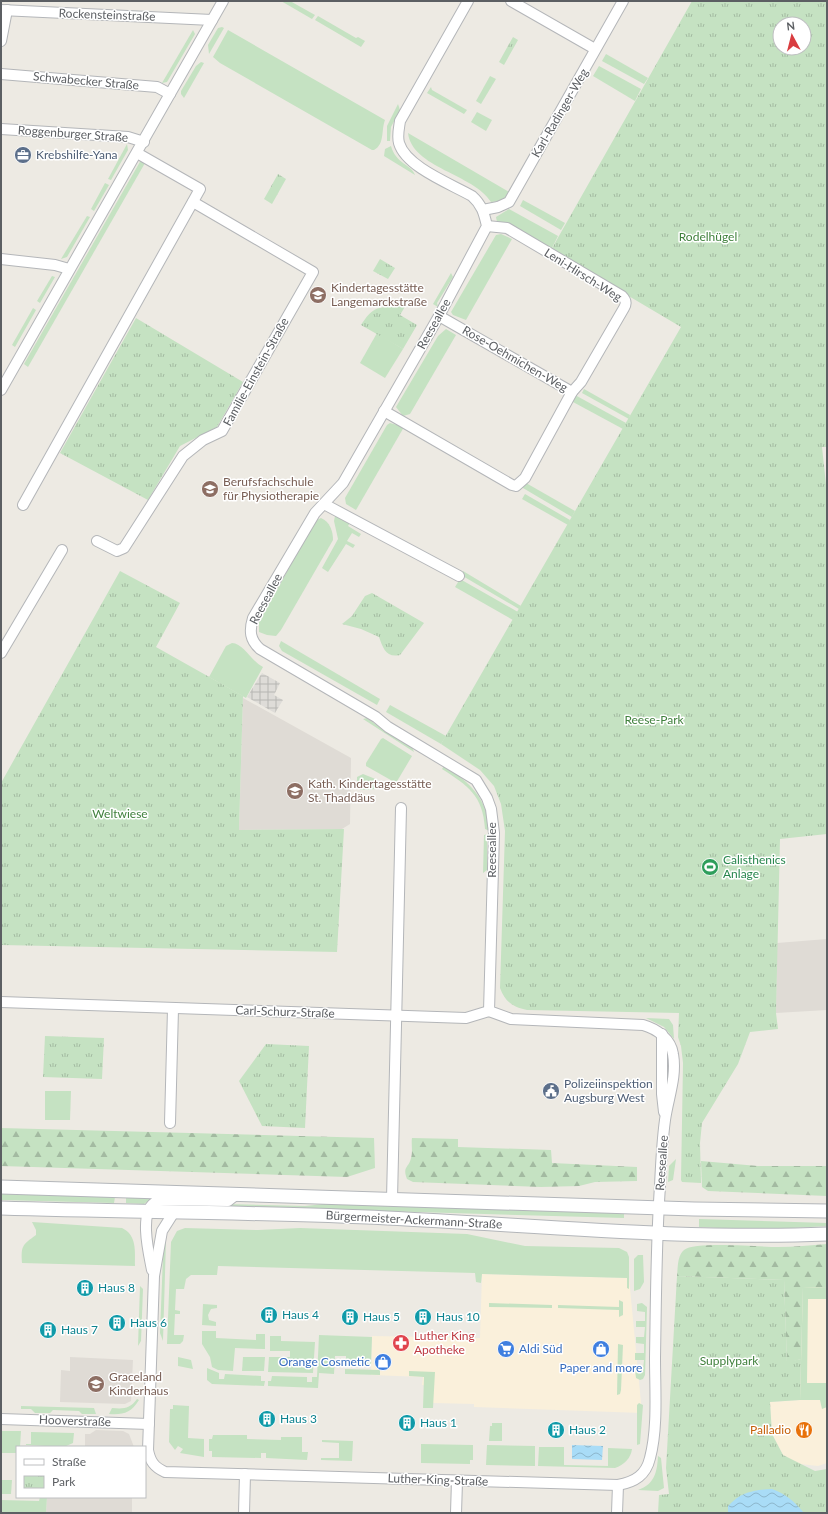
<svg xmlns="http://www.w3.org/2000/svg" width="828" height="1514" font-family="Lato,sans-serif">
<defs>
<pattern id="industrial-grid" width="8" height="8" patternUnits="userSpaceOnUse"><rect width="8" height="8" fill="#dedcd8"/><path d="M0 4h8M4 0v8" fill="none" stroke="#b7b6b3"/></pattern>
<pattern id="forest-firs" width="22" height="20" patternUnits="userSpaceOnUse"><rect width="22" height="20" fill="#c5e2c2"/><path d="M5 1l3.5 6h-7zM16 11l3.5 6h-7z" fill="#a3baa1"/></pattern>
<pattern id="park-tufts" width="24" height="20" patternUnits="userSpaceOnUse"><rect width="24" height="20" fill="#c5e2c2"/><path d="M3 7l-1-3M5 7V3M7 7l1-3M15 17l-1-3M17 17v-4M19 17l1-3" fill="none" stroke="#a3baa1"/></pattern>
<pattern id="water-waves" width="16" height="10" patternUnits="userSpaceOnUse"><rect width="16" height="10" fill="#a9dcf7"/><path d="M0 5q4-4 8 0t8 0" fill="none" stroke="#8db6cc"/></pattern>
</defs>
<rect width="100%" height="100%" fill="#edeae3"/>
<g fill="#faf0db">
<path d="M482 1274 629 1278 642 1413 474 1407V1404L433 1403V1386L422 1385 423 1377 371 1375 372 1336 480 1338Z"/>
<path d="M803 1287H827V1463L818 1466 800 1464 783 1455 772 1434 770 1402 800 1400Z"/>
</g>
<path fill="url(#industrial-grid)" d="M262 673 280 683 274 695 283 700 275 713 247 697Z"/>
<g fill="#dfdbd5">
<path d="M243 698 351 758 350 824 342 829 239 830Z"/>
<path d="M827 939V1010L776 1013 777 943Z"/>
<path d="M70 1357 133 1360 131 1401 125 1404 60 1402 61 1370 70 1371Z"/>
<path d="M96 1430 123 1431 129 1434 134 1447H85V1434H90Z"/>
<path d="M47 1497H132V1513H46Z"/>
</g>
<g fill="#c5e2c2">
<path d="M281 1H290L315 15 312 19Z"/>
<path d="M318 16 356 38 358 37 365 41 361 47 315 20Z"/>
<path d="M222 27 224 28 209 54 208 45 218 28Z"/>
<path d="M193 30 195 34 167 82 162 83Z"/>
<path d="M228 30 385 120C381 130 385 144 374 150H372L220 63 213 57Z"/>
<path d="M606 54 648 78 644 84 602 61Z"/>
<path d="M201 62 204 63 184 98 181 94V91L196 66Z"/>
<path d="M599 66 641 89 635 101 593 76Z"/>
<path d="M490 76 496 79 481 104 476 101Z"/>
<path d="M431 87 432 90 467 110 464 114 427 93Z"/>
<path d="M398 104 400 110 391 127 390 141H387V126Z"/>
<path d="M477 112 492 120 486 131 471 122Z"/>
<path d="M408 133 511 193 501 201 491 202C474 174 412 168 408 133Z"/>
<path d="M127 144 128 150 111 180 108 179Z"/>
<path d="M391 146C396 164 411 164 415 175L384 156 385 149Z"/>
<path d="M141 160 145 163 28 367 24 364Z"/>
<path d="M105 183 109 185 94 211 91 209Z"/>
<path d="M523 200 565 223 561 230 520 206Z"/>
<path d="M509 209 558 236 551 250 497 222 496 217Z"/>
<path d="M87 216 90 217 67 257 61 259Z"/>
<path d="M501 234 512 239 466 320 453 315 451 312 496 235Z"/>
<path d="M451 273 453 277 437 303 438 307 433 304Z"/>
<path d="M52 276 55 277 40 303 37 301Z"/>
<path d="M33 308 36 310 15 347 12 345Z"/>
<path d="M446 329 456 335 410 414 403 416 396 407 438 336Z"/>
<path d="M377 333 403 349 385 378 360 363Z"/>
<path d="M584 389 630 415 629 419 582 393Z"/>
<path d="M575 395 626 423 623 429 573 402 572 400Z"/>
<path d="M390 423 404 427 356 510 346 504 345 498 387 425Z"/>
<path d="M526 483 575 511 572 517 523 488 522 486Z"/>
<path d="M525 494 570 520 568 525 522 499Z"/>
<path d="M335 516 351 521 348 526 361 534 359 537 352 533 347 541 355 545 353 548 346 544 328 572 322 568 338 539 334 521Z"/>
<path d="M321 518C330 522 333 531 333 540L281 630 276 636 267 635 259 632V622L315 521Z"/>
<path d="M463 571 521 606 519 609 461 575Z"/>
<path d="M460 579 518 612 513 620 455 587Z"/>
<path d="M281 641 380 699 377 705 282 651 279 646Z"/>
<path d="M232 643C243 643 251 661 263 667L246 698 209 677 226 646Z"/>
<path d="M390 705 446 736 441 744 386 712Z"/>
<path d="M367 718 389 734 412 747 414 752 363 719Z"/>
<path d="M383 738 412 756 396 783 366 766V763L381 739Z"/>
<path d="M444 766C470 782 487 798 490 831L485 829C483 795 468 786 442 769Z"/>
<path d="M363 774 378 780V786L376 789 361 790 357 787V777Z"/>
<path d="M489 834 487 838V870L483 873 484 835Z"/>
<path d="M646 1018 669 1019 673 1025 674 1039 664 1027Z"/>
<path d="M45 1091H71L70 1120H45Z"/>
<path d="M676 1159 673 1180 668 1182 669 1166Z"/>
<path d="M1 1194 115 1197 114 1203 1 1200Z"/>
<path d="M126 1197 152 1198 144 1204 126 1203Z"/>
<path d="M175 1203 305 1206 334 1203 624 1211V1218L176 1205Z"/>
<path d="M699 1219 827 1223V1226L757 1230 699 1227Z"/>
<path d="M32 1222 122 1228C137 1235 135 1251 135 1266L22 1263C21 1246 22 1245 36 1235V1230Z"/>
<path d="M300 1228 467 1234 525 1246 619 1248 627 1252 629 1257V1289L627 1288V1278L482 1274 481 1283 476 1282 475 1273 218 1266 217 1275H191L186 1279 184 1289H176L175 1310 180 1311V1314H175L174 1335H184L183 1341 180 1344H167L171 1242 177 1231 185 1228 258 1230Z"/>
<path d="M165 1238 166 1240 163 1341 160 1333 163 1256Z"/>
<path d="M638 1255H643L644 1282 640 1289 634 1291V1259Z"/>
<path d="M140 1286 143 1289 141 1341 138 1346Z"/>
<path d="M803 1287 827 1288V1299H808L807 1383H827V1407L822 1409 820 1400H800Z"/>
<path d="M619 1300 623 1302V1315L619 1317V1310L558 1308V1305L619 1307Z"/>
<path d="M489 1303 552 1305V1308L489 1307Z"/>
<path d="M642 1303 647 1307 645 1375 643 1379 640 1380 636 1378 635 1370H643L644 1360H635V1353H644V1344L636 1343V1337H644L645 1327H636V1321H645V1312L637 1311V1304Z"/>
<path d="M203 1304 217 1305V1308L211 1309 208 1315 209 1320 216 1322V1326L202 1325Z"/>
<path d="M202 1331H216V1338L256 1340V1334H265V1349L235 1348 233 1371 218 1370 212 1367 210 1357 202 1344Z"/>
<path d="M319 1335 372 1337 371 1364 346 1363V1356H335L334 1374 319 1373 318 1388 268 1386V1381H271L272 1376 307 1377V1382H312V1377H317Z"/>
<path d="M270 1336H281V1341L315 1342 313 1373 268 1372 269 1357H290V1351H270Z"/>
<path d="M618 1344 623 1345 621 1390 620 1394 617 1395Z"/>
<path d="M178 1357 191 1360 193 1369 178 1366Z"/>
<path d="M243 1357H265L264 1371H242Z"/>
<path d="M207 1368 219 1373V1379H224L225 1374 261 1376V1381H265L264 1386 212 1384 207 1380Z"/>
<path d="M345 1369 380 1370V1375L345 1374Z"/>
<path d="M409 1371 435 1372 433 1408H423L424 1377 409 1376Z"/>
<path d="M137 1399 139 1400C131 1413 123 1415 109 1414L112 1408C123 1409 130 1409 137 1399Z"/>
<path d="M639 1403 643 1405 640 1444 637 1445V1405Z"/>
<path d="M173 1405 189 1406 188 1438 204 1439V1457L180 1453 183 1449 178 1446 175 1450 169 1442 170 1409H173Z"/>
<path d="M21 1406 94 1408 96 1414H82L79 1411 53 1410 50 1413H35L31 1409H21Z"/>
<path d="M492 1423H502V1441H489L490 1426H492Z"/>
<path d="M1 1431H21L20 1447H17V1453H1Z"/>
<path d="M31 1432 74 1433 73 1443 64 1447 26 1445V1444H31Z"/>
<path d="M213 1435H247V1439L281 1440V1437H302V1452H308L307 1460 266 1458V1453H261V1458L212 1457V1451H209V1439H212Z"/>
<path d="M322 1440 353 1441 352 1461 321 1460V1458H339V1443L322 1442Z"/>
<path d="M421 1444 473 1445V1460H470V1464L421 1463Z"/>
<path d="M487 1445 535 1446V1466L486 1465Z"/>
<path d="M539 1447H564V1465L608 1466V1448L632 1449C631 1458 624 1465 615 1468L538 1466Z"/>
<path d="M658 1456 661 1458 664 1488 658 1491 638 1490C655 1484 657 1472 658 1456Z"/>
<path d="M1 1480H12L11 1494H1Z"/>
<path d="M40 1497H47L46 1513H1V1500L39 1501Z"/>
</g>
<g fill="url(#forest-firs)">
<path d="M1 1128 374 1138 375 1168 347 1177 1 1166Z"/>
<path d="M412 1138 458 1139V1147L551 1150 552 1163 637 1167V1181L595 1182 579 1186 541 1187 413 1182 407 1179C402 1166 409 1168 411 1158 413 1152 411 1144 412 1138Z"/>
<path d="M701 1161 758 1166H827V1196L708 1191 702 1187Z"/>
<path d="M827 1244V1288L803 1287 801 1359 787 1363 784 1280 677 1276C678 1268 677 1256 684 1250 694 1241 761 1247 778 1247 794 1247 811 1245 827 1244Z"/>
</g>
<g fill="url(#park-tufts)" fill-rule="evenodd">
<path d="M692 1H827V447H822L827 494V834L780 839 776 1013 778 1029 750 1032 738 1064 702 1123 700 1143 701 1183 682 1182 681 1180 683 1063 681 1046 678 1037 679 1013 527 1010C513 1007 505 1002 500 988L505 831 501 804 494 786 480 770 441 744 681 327 551 250ZM780 24H804V48H780Z"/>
<path d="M513 37 518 40 504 65 499 62Z"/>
<path d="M278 174 286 179 272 204 264 199Z"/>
<path d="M380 259 395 268 388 279 373 271Z"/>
<path d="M397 300 406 305 400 315 417 325 403 349 361 325C370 311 375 306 393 307Z"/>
<path d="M136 318 243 382 217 427 180 446 148 500 60 453Z"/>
<path d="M120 571 180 603 156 647 243 696 239 830 344 829 337 952 1 945V783Z"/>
<path d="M372 593 424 623 400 655C386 658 383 648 379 637L361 629 342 624 352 616 365 596Z"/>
<path d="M45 1036 104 1038 102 1079 43 1077Z"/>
<path d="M266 1044 309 1046 305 1128 262 1126 239 1081Z"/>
<path d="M677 1276 784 1280 787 1362 801 1359 800 1400 770 1402 772 1434 783 1455 815 1471 827 1469V1513H658L659 1495 669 1494 666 1468Z"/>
</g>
<g fill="url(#water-waves)">
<path d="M572 1445 603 1446 602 1460 572 1459Z"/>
<path d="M772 1489C786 1494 794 1501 804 1513H728V1506C741 1492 753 1490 772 1489Z"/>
</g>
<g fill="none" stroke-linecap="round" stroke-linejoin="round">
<g stroke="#b4b6b9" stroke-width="12">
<g id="minor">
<path d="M511 1 595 49"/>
<path d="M1 10 212 20"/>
<path d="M1 41 7 10"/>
<path d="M1 74 157 87 170 94"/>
<path d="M1 129 128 137 144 142"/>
<path d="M483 210 498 207 509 202 623 1"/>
<path d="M487 226 507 228 622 296C626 300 627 303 624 308L581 382 572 392"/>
<path d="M1 259 55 265 69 269"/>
<path d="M1 390 223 1"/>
<path d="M384 411 512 485 516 486 525 478 572 392 439 316"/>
<path d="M324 504 459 576"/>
<path d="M23 505 200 189 137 153"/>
<path d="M97 541 117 551 124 548 183 456 203 440 222 431 313 272 193 202"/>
<path d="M1 653 62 550"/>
<path d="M1 1002 466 1018 489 1011"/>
<path d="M662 1034V1094L664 1112"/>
<path d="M170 1123 173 1009"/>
<path d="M392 1199 401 808"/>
<path d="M174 1212 162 1231 154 1276 148 1450C150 1461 154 1467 165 1472L618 1485C635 1482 646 1475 650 1458 658 1428 655 1390 655 1358 656 1301 656 1243 660 1186 661 1164 662 1142 665 1120 668 1098 677 1077 673 1054 671 1039 657 1029 643 1025L511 1019 489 1011 494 833 491 809 487 798 476 780 388 727 376 717 260 649C250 640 249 631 253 618L315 513 343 483 439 316 487 226C484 213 482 205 472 196 451 184 406 167 399 143 397 136 399 128 400 121L468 1"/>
<path d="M152 1270C149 1254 139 1214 154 1203 156 1201 160 1201 163 1200L228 1201 237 1194"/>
<path d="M1 1419 149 1424"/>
<path d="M244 1513 245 1474"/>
<path d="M456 1513 457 1481"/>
<path d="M617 1513 618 1485"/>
</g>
</g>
<g stroke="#b3b6ba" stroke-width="15">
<g id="secondary">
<path d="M1 1187 694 1209 827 1211"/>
<path d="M1 1208C130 1212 259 1212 387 1218 534 1225 680 1240 827 1234"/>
</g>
</g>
<use href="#minor" stroke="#fff" stroke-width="10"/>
<use href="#secondary" stroke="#fff" stroke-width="13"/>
</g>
<defs>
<g id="office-disc" transform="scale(0.9)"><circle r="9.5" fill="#5c6f8a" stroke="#fff"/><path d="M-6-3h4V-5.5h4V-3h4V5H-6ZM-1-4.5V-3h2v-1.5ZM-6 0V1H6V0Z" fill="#fff"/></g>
<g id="school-disc" transform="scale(0.9)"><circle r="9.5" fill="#8d6e63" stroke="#fff"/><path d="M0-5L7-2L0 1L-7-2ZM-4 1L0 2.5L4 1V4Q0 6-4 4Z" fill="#fff"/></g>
<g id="stadium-disc" transform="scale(0.9)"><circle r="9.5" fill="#2e9e5b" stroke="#fff"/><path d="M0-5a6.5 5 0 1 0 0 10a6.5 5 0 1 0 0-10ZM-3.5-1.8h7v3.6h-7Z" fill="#fff"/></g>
<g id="civic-disc" transform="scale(0.9)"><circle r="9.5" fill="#5c6f8a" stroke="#fff"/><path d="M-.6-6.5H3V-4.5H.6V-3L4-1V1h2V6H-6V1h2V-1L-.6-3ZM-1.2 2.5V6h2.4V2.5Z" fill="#fff"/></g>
<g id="building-disc" transform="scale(0.9)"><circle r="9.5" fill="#0f9aa8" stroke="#fff"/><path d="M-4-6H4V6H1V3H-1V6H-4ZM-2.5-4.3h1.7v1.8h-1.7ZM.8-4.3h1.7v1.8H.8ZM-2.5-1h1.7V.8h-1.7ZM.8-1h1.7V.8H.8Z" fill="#fff"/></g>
<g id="pharmacy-disc" transform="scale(0.9)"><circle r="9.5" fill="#e0444e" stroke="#fff"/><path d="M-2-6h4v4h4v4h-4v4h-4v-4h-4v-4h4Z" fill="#fff"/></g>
<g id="supermarket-disc" transform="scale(0.9)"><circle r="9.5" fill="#3f7fe0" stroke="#fff"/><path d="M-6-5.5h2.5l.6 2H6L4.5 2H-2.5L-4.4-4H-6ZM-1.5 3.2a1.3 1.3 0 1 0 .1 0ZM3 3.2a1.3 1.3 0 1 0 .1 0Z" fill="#fff"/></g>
<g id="shop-disc" transform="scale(0.9)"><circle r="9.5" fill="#3f7fe0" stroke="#fff"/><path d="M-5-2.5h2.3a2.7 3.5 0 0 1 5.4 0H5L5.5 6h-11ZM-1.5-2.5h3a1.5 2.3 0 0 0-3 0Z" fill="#fff"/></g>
<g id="restaurant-disc" transform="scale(0.9)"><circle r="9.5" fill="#e8710a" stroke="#fff"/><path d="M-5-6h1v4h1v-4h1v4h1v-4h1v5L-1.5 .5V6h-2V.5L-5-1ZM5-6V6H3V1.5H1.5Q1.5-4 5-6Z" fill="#fff"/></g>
</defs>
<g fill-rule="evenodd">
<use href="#office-disc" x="23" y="155"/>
<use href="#school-disc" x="318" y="295"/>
<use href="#school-disc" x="210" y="489"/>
<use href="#school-disc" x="295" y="791"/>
<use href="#stadium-disc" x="710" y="867"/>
<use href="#civic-disc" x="551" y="1091"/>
<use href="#building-disc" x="85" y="1288"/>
<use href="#building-disc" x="269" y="1315"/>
<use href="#building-disc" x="350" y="1317"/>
<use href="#building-disc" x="423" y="1317"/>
<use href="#building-disc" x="117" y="1323"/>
<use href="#building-disc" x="48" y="1330"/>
<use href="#pharmacy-disc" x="401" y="1343"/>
<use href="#supermarket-disc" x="506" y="1349"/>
<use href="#shop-disc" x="601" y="1349"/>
<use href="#shop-disc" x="383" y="1362"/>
<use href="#school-disc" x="96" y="1384"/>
<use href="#building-disc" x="267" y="1419"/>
<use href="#building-disc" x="407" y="1423"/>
<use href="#building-disc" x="556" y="1430"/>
<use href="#restaurant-disc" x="804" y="1430"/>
</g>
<g text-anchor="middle" stroke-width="3" stroke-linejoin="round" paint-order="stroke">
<g font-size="12" fill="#5c5f63" stroke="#fff">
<text transform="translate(107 15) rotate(2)" y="4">Rockensteinstraße</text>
<text transform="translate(86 81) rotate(5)" y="4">Schwabecker Straße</text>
<text transform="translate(560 113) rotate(-60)" y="4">Karl-Radinger-Weg</text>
<text transform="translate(73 134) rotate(4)" y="4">Roggenburger Straße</text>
<text transform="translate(583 275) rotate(32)" y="4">Leni-Hirsch-Weg</text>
<text transform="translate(434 324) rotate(-61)" y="4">Reeseallee</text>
<text transform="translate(515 359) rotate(30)" y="4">Rose-Oehmichen-Weg</text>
<text transform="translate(256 372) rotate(-61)" y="4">Familie-Einstein-Straße</text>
<text transform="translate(266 599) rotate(-62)" y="4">Reeseallee</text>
<text transform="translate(492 850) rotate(-90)" y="4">Reeseallee</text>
<text transform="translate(285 1012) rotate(2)" y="4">Carl-Schurz-Straße</text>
<text transform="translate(662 1163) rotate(-86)" y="4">Reeseallee</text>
<text transform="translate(414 1220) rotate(3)" y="4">Bürgermeister-Ackermann-Straße</text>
<text transform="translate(75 1421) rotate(2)" y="4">Hooverstraße</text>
<text transform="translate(438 1480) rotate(2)" y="4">Luther-King-Straße</text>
</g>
<g font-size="12" fill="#4e5e75" stroke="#fff" text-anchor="start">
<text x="36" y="159">Krebshilfe-Yana</text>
<text x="564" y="1088">Polizeiinspektion<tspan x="564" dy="14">Augsburg West</tspan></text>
</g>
<g font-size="12" fill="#40813d" stroke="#fff">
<text x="708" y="241">Rodelhügel</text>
<text x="654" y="724">Reese-Park</text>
<text x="120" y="818">Weltwiese</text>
<text x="729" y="1365">Supplypark</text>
</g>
<g font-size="12" fill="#785e54" stroke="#fff" text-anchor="start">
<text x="331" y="292">Kindertagesstätte<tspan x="331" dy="14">Langemarckstraße</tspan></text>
<text x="223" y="486">Berufsfachschule<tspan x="223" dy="14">für Physiotherapie</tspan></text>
<text x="308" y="788">Kath. Kindertagesstätte<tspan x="308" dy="14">St. Thaddäus</tspan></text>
<text x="109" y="1381">Graceland<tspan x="109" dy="14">Kinderhaus</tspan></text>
</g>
<g font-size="12" fill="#27864d" stroke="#fff" text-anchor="start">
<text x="723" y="864">Calisthenics<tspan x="723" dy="14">Anlage</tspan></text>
</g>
<g font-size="12" fill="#0d838f" stroke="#fff" text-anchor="start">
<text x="98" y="1292">Haus 8</text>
<text x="282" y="1319">Haus 4</text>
<text x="363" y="1321">Haus 5</text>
<text x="436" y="1321">Haus 10</text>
<text x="130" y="1327">Haus 6</text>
<text x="61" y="1334">Haus 7</text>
<text x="280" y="1423">Haus 3</text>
<text x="420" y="1427">Haus 1</text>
<text x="569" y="1434">Haus 2</text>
</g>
<g font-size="12" fill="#be3a42" stroke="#fff" text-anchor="start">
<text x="414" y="1340">Luther King<tspan x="414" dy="14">Apotheke</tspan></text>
</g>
<g font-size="12" fill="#366cbe" stroke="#fff" text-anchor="start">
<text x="519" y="1353">Aldi Süd</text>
<text x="370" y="1366" text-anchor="end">Orange Cosmetic</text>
<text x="601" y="1372" text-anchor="middle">Paper and more</text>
</g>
<g font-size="12" fill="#c56008" stroke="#fff" text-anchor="end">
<text x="791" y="1434">Palladio</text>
</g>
</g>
<rect width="828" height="1514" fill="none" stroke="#5c5f63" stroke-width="4"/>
<rect x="16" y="1446" width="130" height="52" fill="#ffffff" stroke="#bebfc1"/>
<rect x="24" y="1459" width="20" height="6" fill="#ffffff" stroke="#bebfc1"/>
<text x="52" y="1466" font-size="12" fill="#5c5f63">Straße</text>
<rect x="24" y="1476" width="20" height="12" fill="url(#park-tufts)" stroke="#bebfc1"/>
<text x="52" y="1486" font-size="12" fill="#5c5f63">Park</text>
<g transform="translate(792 36) rotate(353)"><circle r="19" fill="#ffffff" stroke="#bebfc1"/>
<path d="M0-3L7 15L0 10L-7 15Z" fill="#d93d40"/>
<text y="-6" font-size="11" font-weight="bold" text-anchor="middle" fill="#5c5f63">N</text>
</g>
</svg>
